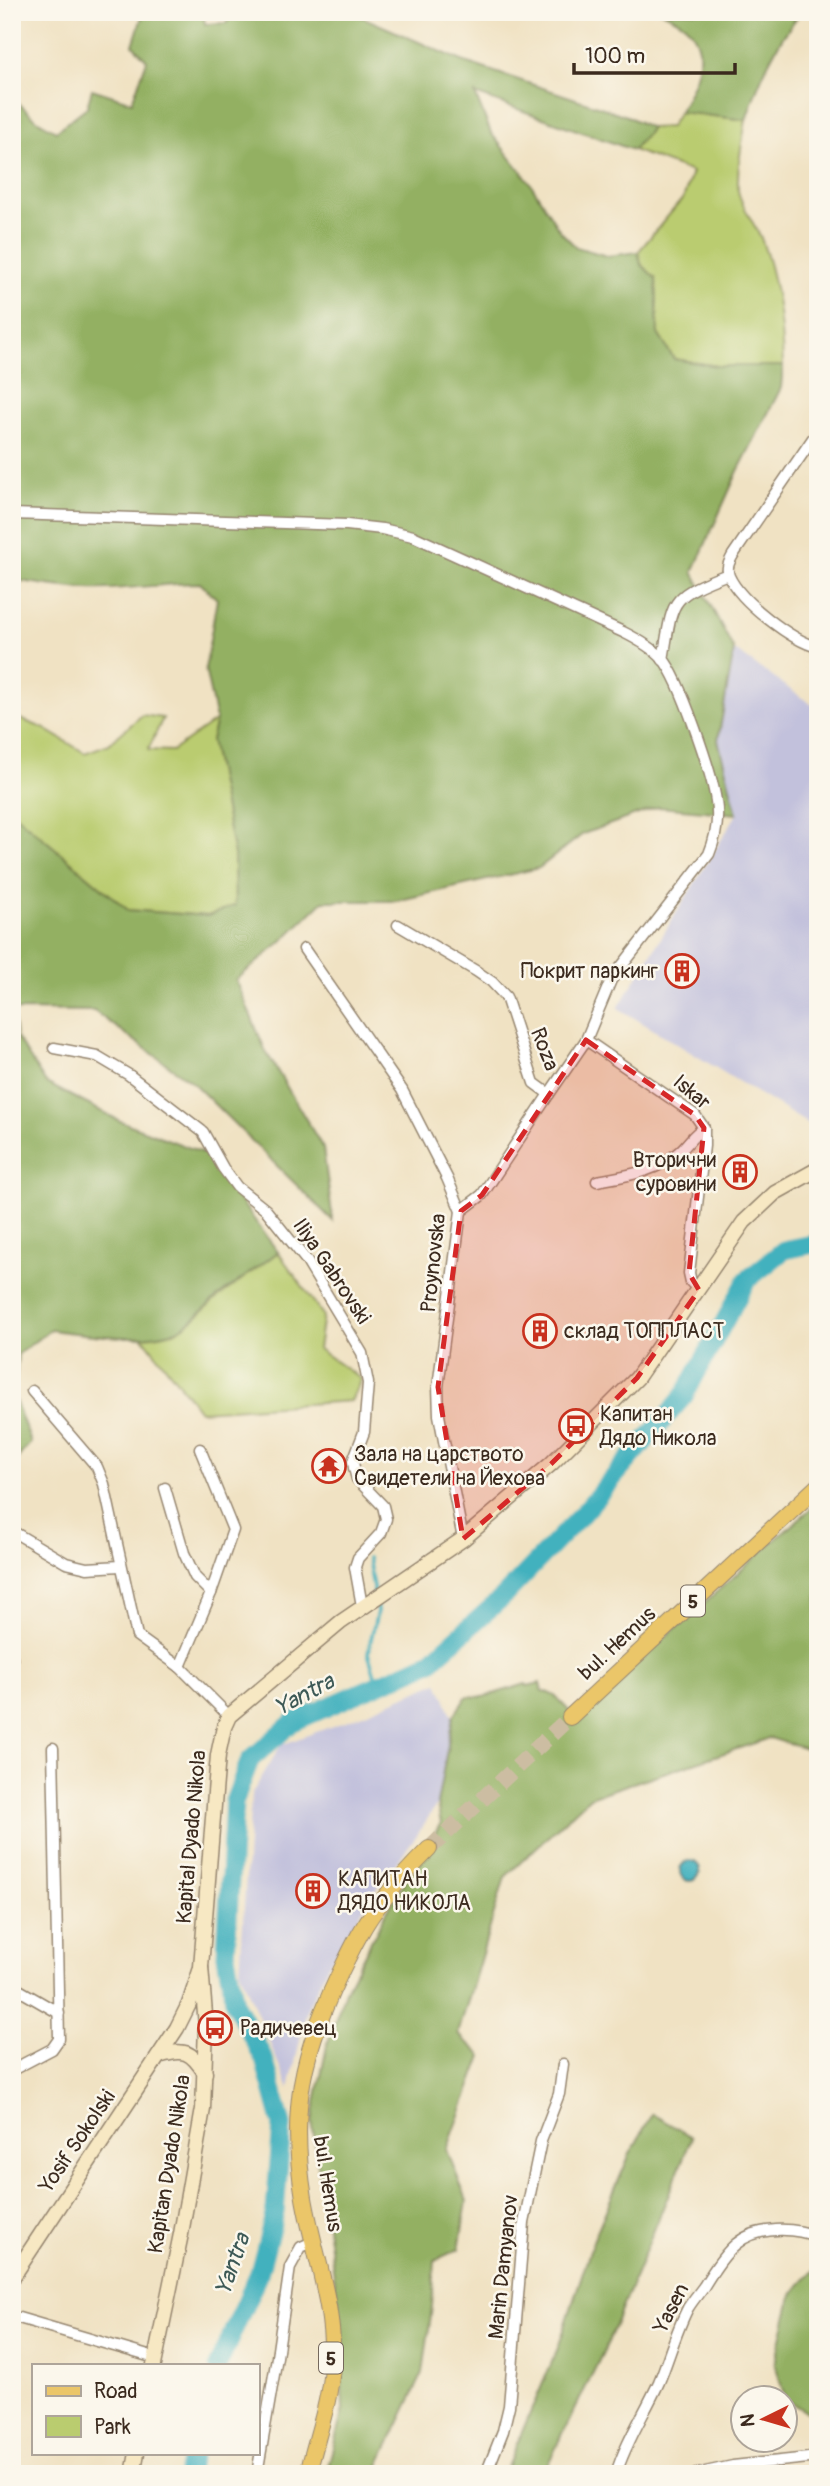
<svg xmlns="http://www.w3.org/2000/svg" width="830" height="2486" font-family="Pangolin,sans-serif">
<rect width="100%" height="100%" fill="#fbf7ec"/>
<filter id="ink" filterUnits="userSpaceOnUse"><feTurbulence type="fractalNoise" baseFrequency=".0143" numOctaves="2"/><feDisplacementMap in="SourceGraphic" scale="14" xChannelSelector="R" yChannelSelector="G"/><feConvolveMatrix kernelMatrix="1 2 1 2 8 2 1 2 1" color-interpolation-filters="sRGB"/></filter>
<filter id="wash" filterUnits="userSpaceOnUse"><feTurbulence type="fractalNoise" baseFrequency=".00686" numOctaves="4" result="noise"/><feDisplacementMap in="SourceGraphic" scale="28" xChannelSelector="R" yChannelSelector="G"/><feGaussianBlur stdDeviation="1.57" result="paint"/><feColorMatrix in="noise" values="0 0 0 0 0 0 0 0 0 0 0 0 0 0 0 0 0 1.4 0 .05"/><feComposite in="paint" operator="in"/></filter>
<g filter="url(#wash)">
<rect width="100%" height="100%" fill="#f0e2c3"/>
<g fill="#c2c1dc">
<path d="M734 650 818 709V1130L618 1008 737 814 718 740Z"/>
<path d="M438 1682 453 1717 437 1804 417 1835 368 1901 327 1967 307 2009 289 2089 240 1972 251 1795 281 1745 349 1720Z"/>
</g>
<g fill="#bacc6f" stroke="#7a7b46" stroke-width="2">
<path d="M679 112 746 120C742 143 737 166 738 190 739 202 755 225 761 238 777 280 782 322 783 366H717L674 359 658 334 656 279 641 264 638 252 684 197 692 172 633 150 651 128 670 127Z"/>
<path d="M142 715 163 718 148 750 172 751 216 720 211 740 234 854 235 906 208 916 128 910 12 812V716L43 728 85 753 109 744Z"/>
<path d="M278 1252 323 1315 318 1349 361 1379 351 1401 200 1411 142 1336 174 1332 192 1320 221 1295Z"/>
</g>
<g fill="#93b062" stroke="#676d40" stroke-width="2">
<path d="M149 12 171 15 177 12H203L205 24 227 23 230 12H351L462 61 627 116 651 128 633 150 475 94 491 133 529 181 560 231 576 247 607 256 638 252 641 264 656 279 658 334 674 359 717 366H783L781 388 738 471 693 572 734 650 718 740 737 814 658 807 583 834 539 868 396 901H323L281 942 236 980 265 1050 323 1148 333 1221 194 1084 94 1011 13 1010 16 1037 46 1083 120 1121 206 1154 278 1252C259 1267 240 1280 221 1294 206 1306 193 1324 174 1331 144 1343 82 1334 50 1330L18 1354 14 1398 31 1442 12 1465V812L128 910 208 916 235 905 234 854 211 740 216 720 205 669 217 599 200 583C163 583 125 591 87 589 62 588 37 583 12 580V97L37 120 56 131 87 107 92 89 132 102 147 60 133 45 143 14Z"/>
<path d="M662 12H801C774 45 759 80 746 120L679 112C693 88 713 49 686 26 680 20 669 16 662 12Z"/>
<path d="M818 1502V1753L770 1738 590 1797 505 1877 458 2034 482 2056 447 2150 467 2201 459 2249 435 2260 432 2307 423 2373 375 2474H326L343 2410 338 2303 312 2122 327 2045 345 1991 387 1911 441 1823 437 1804 453 1717 467 1696 483 1697 526 1684 527 1686 540 1683 542 1690 555 1696 577 1719 652 1649Z"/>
<path d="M652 2114 692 2137 609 2340 543 2474H504L558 2348 593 2241 629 2156Z"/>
<path d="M818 2266V2419L785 2399 775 2363 792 2294Z"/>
</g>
<circle fill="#42b1be" stroke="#3e6e6e" stroke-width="2" cx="690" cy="1871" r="10"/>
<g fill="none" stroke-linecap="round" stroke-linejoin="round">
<g stroke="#42b1be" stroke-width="3.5">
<path d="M368 1558 374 1593"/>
<path d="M376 1604 377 1612 368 1653 378 1685"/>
</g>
<g stroke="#42b1be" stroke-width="19">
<path d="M218 2365 259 2273 275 2212 282 2125 264 2059 235 2004 226 1956 234 1802 250 1760 293 1722 430 1662 503 1597 582 1514 684 1396 747 1280 784 1250 818 1243"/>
<path d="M187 2474 193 2453"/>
</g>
</g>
</g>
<g filter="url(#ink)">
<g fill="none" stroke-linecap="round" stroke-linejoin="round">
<path stroke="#ccbda2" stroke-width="16" stroke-dasharray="16 8" stroke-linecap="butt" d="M429 1849 570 1717"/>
<g stroke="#968670" stroke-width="13">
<g id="street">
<path d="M818 431 733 555C729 562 726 568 729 576 740 601 792 641 818 647"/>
<path d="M12 514 347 525 382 529 413 536 623 632C637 639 652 647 663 659 680 679 712 773 716 801 719 819 716 837 709 854L611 980 586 1040 549 1094"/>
<path d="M663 660C673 600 668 597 728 574"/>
<path d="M398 925 476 971 492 982 506 997 534 1083 549 1094 482 1195 461 1211"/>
<path d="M304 949 402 1090 447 1178 461 1211 438 1387 439 1415 463 1539"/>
<path d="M586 1040 695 1115 704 1128V1146L689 1273 691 1282 699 1290"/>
<path d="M54 1048 97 1056 129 1075 203 1132 223 1168 237 1187 266 1210 306 1260 362 1353 368 1383 364 1432 353 1461 354 1468 357 1479 383 1506 386 1519 381 1533 358 1558 355 1567 362 1606"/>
<path d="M597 1181C625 1176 658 1172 680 1151 689 1143 693 1134 704 1128"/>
<path d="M32 1391 97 1467 104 1484 137 1636 180 1667 229 1716"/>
<path d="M165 1488 184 1553 195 1577 211 1593"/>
<path d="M12 1531 66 1563 87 1568 120 1566"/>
<path d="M12 1658V1662"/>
<path d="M180 1667 211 1593 233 1530 200 1449"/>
<path d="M12 1986 59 2013"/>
<path d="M12 2070 52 2049 59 2039 53 1748"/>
<path d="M12 2316 155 2358"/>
<path d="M257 2474 277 2357 290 2267 301 2247 315 2241"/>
<path d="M486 2474 503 2431 509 2406 524 2223 541 2141 559 2094 563 2064"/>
<path d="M616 2474C626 2441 645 2413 659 2382 669 2358 676 2331 688 2308 693 2300 699 2293 704 2286 713 2271 723 2255 736 2244 757 2226 794 2227 818 2237"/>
<path d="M696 2474 733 2466 818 2457"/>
</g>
</g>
<g stroke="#968670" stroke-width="17">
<g id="secondary">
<path d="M159 2056C184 2048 191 2051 205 2073"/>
<path d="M12 2278 177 2028 189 2004 201 1968"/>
<path d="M154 2365 181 2234 203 2109 206 2026 201 1967 218 1755 224 1727 229 1716 341 1622 463 1539 551 1464 637 1378 744 1222 775 1193 818 1169"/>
<path d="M133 2474 137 2453"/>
</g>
</g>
<g stroke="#968670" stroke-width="18">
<g id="primary">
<path d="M570 1717 818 1486"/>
<path d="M308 2474C316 2438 330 2403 332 2365 335 2305 314 2256 304 2198 289 2110 302 2053 340 1973 352 1948 365 1921 383 1900 397 1882 413 1865 429 1849"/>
</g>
</g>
<use href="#street" stroke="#fff" stroke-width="10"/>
<use href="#secondary" stroke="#f7e8c3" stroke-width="14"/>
<use href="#primary" stroke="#ebc669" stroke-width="16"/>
</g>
</g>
<path fill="#d62828" fill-opacity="0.2" stroke="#d62828" stroke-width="5" stroke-dasharray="14 9" stroke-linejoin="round" d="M586 1040 695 1115 704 1128 689 1273 699 1290 637 1378 551 1464 463 1539 438 1387 461 1211 482 1195Z"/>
<defs>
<g id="building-ring" transform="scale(1.75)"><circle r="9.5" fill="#fbf7ec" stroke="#c8321e" stroke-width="1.5"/><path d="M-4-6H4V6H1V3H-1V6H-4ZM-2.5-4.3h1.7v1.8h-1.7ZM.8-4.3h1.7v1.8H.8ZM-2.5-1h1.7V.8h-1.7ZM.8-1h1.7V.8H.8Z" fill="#c8321e"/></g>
<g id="bus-ring" transform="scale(1.75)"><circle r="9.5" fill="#fbf7ec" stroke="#c8321e" stroke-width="1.5"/><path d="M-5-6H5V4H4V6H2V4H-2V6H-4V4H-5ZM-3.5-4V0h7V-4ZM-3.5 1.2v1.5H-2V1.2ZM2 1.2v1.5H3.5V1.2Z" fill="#c8321e"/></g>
<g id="temple-ring" transform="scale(1.75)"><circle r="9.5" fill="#fbf7ec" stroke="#c8321e" stroke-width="1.5"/><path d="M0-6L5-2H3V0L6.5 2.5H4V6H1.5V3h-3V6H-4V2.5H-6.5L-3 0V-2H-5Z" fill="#c8321e"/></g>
</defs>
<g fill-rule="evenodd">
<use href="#building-ring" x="682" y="971"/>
<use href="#building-ring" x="740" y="1172"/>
<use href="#building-ring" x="540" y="1331"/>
<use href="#bus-ring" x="576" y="1426"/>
<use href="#temple-ring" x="329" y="1466"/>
<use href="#building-ring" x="313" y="1891"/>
<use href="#bus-ring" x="215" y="2028"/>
</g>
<g text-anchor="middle" stroke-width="5" stroke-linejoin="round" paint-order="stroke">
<g fill="#fbf7ec" stroke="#75685c" stroke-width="2">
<rect x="681" y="1585.5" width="24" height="31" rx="5"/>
<rect x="319" y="2342.5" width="24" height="31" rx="5"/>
</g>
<g font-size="19" font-weight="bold" fill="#3b2a1e">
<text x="693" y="1608">5</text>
<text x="331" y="2365">5</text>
</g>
<g font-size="21" fill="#3b2a1e" stroke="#fbf7ec" text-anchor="start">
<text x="658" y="978" text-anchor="end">Покрит паркинг</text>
<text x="716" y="1167" text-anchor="end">Вторични<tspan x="716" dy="24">суровини</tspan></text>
<text x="564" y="1338">склад ТОППЛАСТ</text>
<text x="600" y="1421">Капитан<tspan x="600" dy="24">Дядо Никола</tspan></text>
<text x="354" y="1461">Зала на царството<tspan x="354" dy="24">Свидетели на Йехова</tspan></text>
<text x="338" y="1886">КАПИТАН<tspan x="338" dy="24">ДЯДО НИКОЛА</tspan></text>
<text x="240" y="2035">Радичевец</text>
</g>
<g font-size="21" fill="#3b2a1e" stroke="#fbf7ec">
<text transform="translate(545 1049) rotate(69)" y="7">Roza</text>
<text transform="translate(692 1092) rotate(40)" y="7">Iskar</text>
<text transform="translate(433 1263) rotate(-84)" y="7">Proynovska</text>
<text transform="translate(332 1271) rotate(56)" y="7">Iliya Gabrovski</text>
<text transform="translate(617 1643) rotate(-43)" y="7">bul. Hemus</text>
<text transform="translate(191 1837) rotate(-85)" y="7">Kapital Dyado Nikola</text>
<text transform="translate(77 2141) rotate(-56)" y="7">Yosif Sokolski</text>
<text transform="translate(169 2164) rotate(-81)" y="7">Kapitan Dyado Nikola</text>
<text transform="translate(328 2184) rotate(81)" y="7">bul. Hemus</text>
<text transform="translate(503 2267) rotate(-84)" y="7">Marin Damyanov</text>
<text transform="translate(671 2308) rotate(-63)" y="7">Yasen</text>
</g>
<g font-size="23" font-style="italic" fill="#3d5956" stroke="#fbf7ec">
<text transform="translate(304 1694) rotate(-28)" y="8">Yantra</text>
<text transform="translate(232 2264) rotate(-71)" y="8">Yantra</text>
</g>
</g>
<rect width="830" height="2486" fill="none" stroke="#fbf7ec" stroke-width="42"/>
<rect x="32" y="2364" width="228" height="91" fill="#fbf7ec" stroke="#aea59a" stroke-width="2"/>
<rect x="46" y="2386" width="35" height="10" fill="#ebc669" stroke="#aea59a" stroke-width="2"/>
<text x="94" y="2398" font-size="21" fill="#3b2a1e">Road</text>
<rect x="46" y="2416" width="35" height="21" fill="#bacc6f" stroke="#aea59a" stroke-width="2"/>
<text x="94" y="2434" font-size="21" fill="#3b2a1e">Park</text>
<g transform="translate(764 2419) rotate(265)"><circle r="33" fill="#fbf7ec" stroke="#aea59a" stroke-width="2"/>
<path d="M0-5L12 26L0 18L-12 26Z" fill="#c8321e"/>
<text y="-10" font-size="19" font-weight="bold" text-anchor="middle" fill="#3b2a1e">N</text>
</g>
<path d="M574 63v10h161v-10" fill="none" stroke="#3b2a1e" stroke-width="3.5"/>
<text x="585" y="63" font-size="21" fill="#3b2a1e" stroke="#fbf7ec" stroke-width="5" paint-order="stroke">100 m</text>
</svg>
